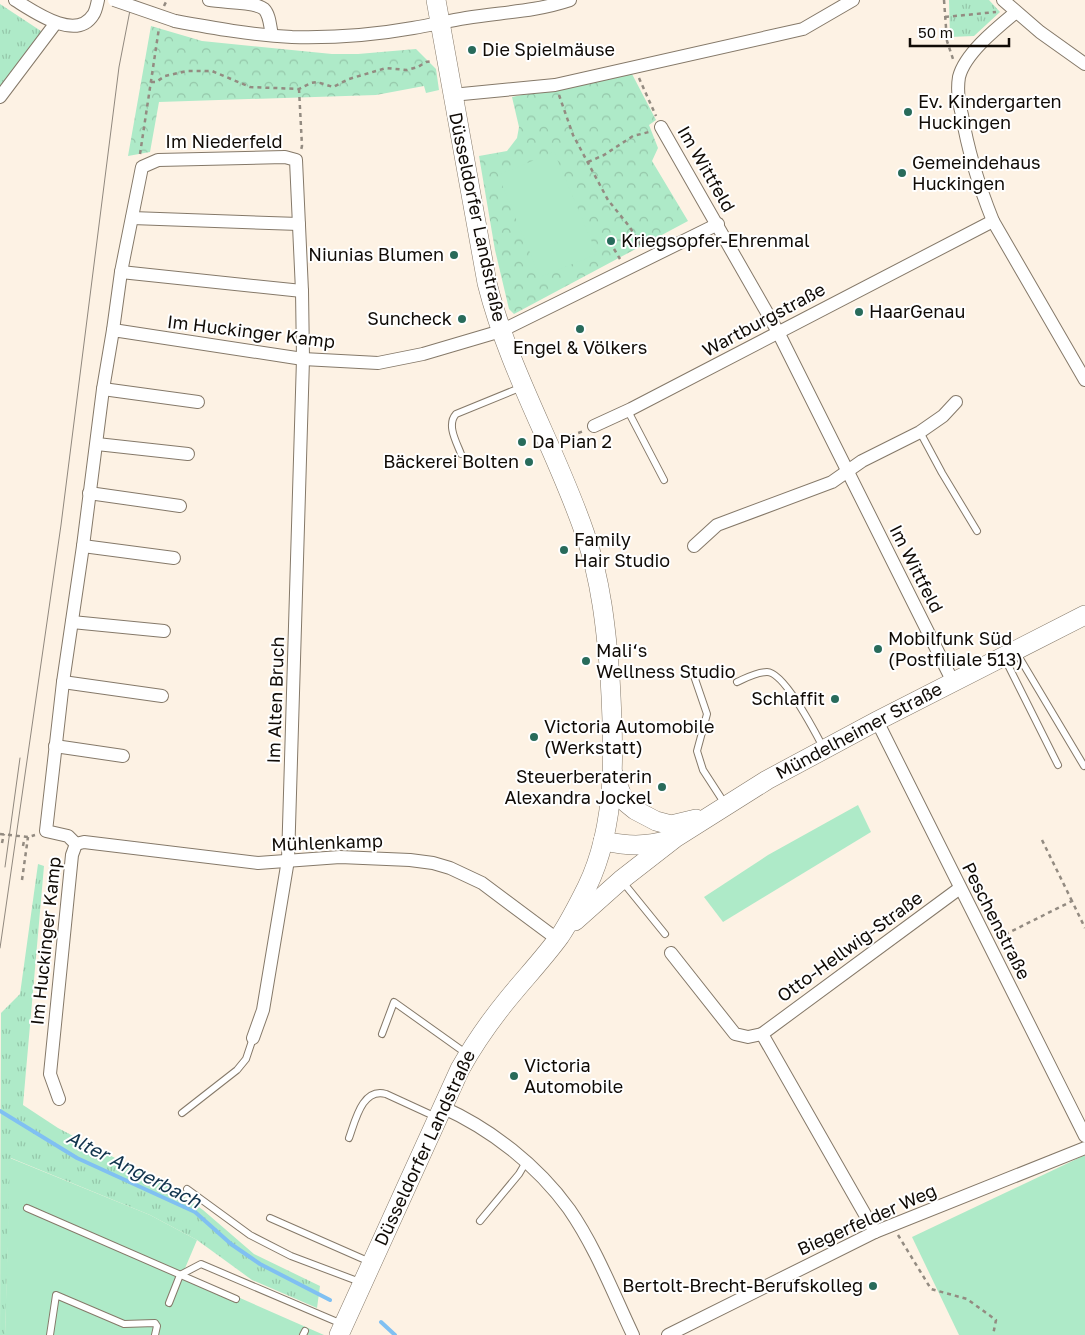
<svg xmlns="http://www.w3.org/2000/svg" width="1085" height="1335" font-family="'Golos Text',sans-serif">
<defs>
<pattern id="grass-tufts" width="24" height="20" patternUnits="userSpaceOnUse" patternTransform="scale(1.25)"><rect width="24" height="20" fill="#aeeac8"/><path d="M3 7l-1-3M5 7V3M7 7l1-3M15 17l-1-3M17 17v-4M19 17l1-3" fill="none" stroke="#95c7aa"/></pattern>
<pattern id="park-crowns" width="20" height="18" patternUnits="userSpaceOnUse" patternTransform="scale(1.25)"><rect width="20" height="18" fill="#aeeac8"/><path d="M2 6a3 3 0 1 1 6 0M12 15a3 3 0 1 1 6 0" fill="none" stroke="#95c7aa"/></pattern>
</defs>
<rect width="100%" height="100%" fill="#fdf2e4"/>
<g fill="url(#grass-tufts)">
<path d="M949 0H989L1000 12 974 36 950 37Z"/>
<path d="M0 4 44 33 0 90Z"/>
<path d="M38 864 44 866 23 1105 58 1128 172 1188 203 1210 254 1254 320 1286 317 1308 252 1280 197 1240 150 1215 11 1158 5 1335H0L1 1013 20 994Z"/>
</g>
<g fill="url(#park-crowns)">
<path d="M151 26 202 41 332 54H358L416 49 436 69 439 90 426 93 424 86 376 95 159 102 150 152 128 156Z"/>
<path d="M632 74 656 120 649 125 658 148 652 161 688 221 514 314 509 309 495 250 479 156 507 151 517 138 519 127 512 97 609 77Z"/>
</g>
<g fill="#aeeac8">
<path d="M554 152 597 254 540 277 498 175Z"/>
<path d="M858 805 871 832 723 922 704 897 768 855Z"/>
<path d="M1085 1155V1335H959L912 1237Z"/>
<path d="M10 1158 150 1215 197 1240 183 1273 324 1335H5Z"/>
</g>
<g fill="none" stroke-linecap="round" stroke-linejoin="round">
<g stroke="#80c0f2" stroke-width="4">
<path d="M0 1111 77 1158 195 1212 231 1244 260 1264 330 1300"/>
<path d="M381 1322 395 1335"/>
</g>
<g stroke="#857969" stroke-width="8">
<g id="service">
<path d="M628 411 664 480"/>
<path d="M920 432 942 473 977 531"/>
<path d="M461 454C457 443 446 425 456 414L522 387"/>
<path d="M1016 652 1084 766"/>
<path d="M1004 657 1058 765"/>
<path d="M694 676 707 714 697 751 703 770 725 804"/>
<path d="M737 682C746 678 756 672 767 672 784 672 815 732 823 747"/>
<path d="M622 881 665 934"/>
<path d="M382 1034 394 1002 467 1054"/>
<path d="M182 1113 237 1070 246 1059 253 1038"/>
<path d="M349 1138C355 1122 362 1087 386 1094L436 1117"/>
<path d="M187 1189 250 1235 291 1256 360 1282"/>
<path d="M27 1208 236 1299"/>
<path d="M270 1218 370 1262"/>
<path d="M480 1221 519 1174 526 1162"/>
<path d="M169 1303 180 1275 201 1264 342 1324"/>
<path d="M50 1335 56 1295 124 1324 155 1323 157 1326 155 1335"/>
<path d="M303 1335 305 1331"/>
</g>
</g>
<g stroke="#857969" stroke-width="14">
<g id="minor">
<path d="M15 0C33 11 76 42 93 15 96 11 97 4 98 0"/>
<path d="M209 0C223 3 254 1 264 9 270 15 270 27 272 35"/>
<path d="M1003 0 1040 32 1085 64"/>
<path d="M1016 12C998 27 965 53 959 77 957 89 959 104 962 115 968 152 979 186 993 221L1085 380"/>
<path d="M175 21C213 28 252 35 292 37 331 38 374 35 413 28 431 25 448 21 466 18 502 12 534 12 570 0"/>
<path d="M452 95 555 85 803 29 853 0"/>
<path d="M0 97 55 24"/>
<path d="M661 127 778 332 953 682"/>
<path d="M132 218 299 224"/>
<path d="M121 272 302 291"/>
<path d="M113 330 121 272 142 167 158 160 285 157 296 160 302 291 303 359 288 860 263 1010 253 1038"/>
<path d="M103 389 198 402"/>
<path d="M594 426 631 409 993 221"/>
<path d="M97 444 188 454"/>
<path d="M89 493 180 506"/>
<path d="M83 546 174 558"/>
<path d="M694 546 717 525 832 482 862 461 920 432 943 416 956 402"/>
<path d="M72 622 164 631"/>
<path d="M63 682 162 696"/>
<path d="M877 721 1085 1136"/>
<path d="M55 746 123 756"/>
<path d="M76 844 68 836 46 831 63 682 83 546 103 389 113 330 303 359 378 363 423 354 501 331 718 224"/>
<path d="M76 844 84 842 258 863 340 857 410 860 433 863 450 868 482 883 557 939"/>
<path d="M671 953 735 1034 748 1037 762 1034"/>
<path d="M59 1099 50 1074 72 855 76 844"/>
<path d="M442 1107C491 1129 537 1165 569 1209 596 1248 613 1293 633 1335"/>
<path d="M875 1232 762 1034 960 888"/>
<path d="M668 1335 875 1232 1085 1148"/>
</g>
</g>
<g stroke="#857969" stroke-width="20">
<g id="secondary">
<path d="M614 775 624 801 635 810 656 821 671 825 696 819"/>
<path d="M603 841C628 846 644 847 669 840"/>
<path d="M575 921 621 880 675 838 767 780 877 721 1085 615"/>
<path d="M339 1335 460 1069C474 1044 490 1021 508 999 525 978 544 958 560 936 570 921 579 903 587 887 618 823 614 746 610 677 606 628 601 580 585 534 556 449 509 371 487 283L436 0"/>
</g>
</g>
<g stroke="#938b81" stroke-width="2.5" stroke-dasharray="4 4" stroke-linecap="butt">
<path d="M944 0 947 41 953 59"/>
<path d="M164 6 167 0"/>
<path d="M945 17 996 12"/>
<path d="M639 78 656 116"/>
<path d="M151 82H156L165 76 187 71H212L250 87 299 89 311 83 317 82 333 87 349 79 386 68 407 70 418 67 426 62 432 61"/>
<path d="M299 89 302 146 301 150"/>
<path d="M559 95 573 135 608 200 629 226 642 247"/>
<path d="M140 154 159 28"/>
<path d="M588 162 604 155 633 136 649 132"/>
<path d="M614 249 620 259"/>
<path d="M563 438 584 431"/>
<path d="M0 834 28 837 35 835"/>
<path d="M1042 840 1072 901"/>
<path d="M2 843 4 834"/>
<path d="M23 846 24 841H27"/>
<path d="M22 880 28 837"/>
<path d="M998 938 1072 901 1085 928"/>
<path d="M898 1235 931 1289 967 1299 996 1320 993 1335"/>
</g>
<use href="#service" stroke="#fff" stroke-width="6"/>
<use href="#minor" stroke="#fff" stroke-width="12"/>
<use href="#secondary" stroke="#fff" stroke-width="19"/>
<g stroke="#90887e" stroke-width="1">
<path d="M5 867 20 758"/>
<path d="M0 948 61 525 119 67 132 0"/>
</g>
<g stroke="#857969" stroke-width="14" stroke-linecap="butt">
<path id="minor-bridge" d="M114 0 175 21"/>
</g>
<use href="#minor-bridge" stroke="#fff" stroke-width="12"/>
</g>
<g fill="#286b5b" stroke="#fff" stroke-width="2">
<circle cx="472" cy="50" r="5"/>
<circle cx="908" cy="112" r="5"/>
<circle cx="902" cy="173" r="5"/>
<circle cx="611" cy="241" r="5"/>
<circle cx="454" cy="255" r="5"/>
<circle cx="859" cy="312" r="5"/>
<circle cx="462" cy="319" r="5"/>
<circle cx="580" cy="329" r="5"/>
<circle cx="522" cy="442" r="5"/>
<circle cx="529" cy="462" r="5"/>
<circle cx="564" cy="550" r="5"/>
<circle cx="878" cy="649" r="5"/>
<circle cx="586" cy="661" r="5"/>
<circle cx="835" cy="699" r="5"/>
<circle cx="534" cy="737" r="5"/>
<circle cx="662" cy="787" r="5"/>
<circle cx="514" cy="1076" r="5"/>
<circle cx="873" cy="1286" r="5"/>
</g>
<g text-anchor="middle" stroke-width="4" stroke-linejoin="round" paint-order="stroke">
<g font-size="18" fill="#100b06" stroke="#fff" text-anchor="start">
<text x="482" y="56">Die Spielmäuse</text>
<text x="918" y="108">Ev. Kindergarten<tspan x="918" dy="21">Huckingen</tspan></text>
<text x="912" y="169">Gemeindehaus<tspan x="912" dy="21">Huckingen</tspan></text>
<text x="621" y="247">Kriegsopfer-Ehrenmal</text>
<text x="444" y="261" text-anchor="end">Niunias Blumen</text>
<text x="869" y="318">HaarGenau</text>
<text x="452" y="325" text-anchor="end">Suncheck</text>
<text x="580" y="354" text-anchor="middle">Engel &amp; Völkers</text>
<text x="532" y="448">Da Pian 2</text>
<text x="519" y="468" text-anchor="end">Bäckerei Bolten</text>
<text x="574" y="546">Family<tspan x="574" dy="21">Hair Studio</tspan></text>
<text x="888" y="645">Mobilfunk Süd<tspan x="888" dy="21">(Postfiliale 513)</tspan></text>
<text x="596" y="657">Mali‘s<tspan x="596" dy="21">Wellness Studio</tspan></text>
<text x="825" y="705" text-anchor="end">Schlaffit</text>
<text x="544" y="733">Victoria Automobile<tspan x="544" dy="21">(Werkstatt)</tspan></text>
<text x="652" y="783" text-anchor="end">Steuerberaterin<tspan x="652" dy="21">Alexandra Jockel</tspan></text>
<text x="524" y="1072">Victoria<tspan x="524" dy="21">Automobile</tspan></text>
<text x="863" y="1292" text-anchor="end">Bertolt-Brecht-Berufskolleg</text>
</g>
<g font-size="18" fill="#100b06" stroke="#fff">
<text x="224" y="148">Im Niederfeld</text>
<text transform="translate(706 169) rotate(60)" y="6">Im Wittfeld</text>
<text transform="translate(477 217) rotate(78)" y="6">Düsseldorfer Landstraße</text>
<text transform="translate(764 320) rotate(-28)" y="6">Wartburgstraße</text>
<text transform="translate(251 332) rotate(7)" y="6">Im Huckinger Kamp</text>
<text transform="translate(916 569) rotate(63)" y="6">Im Wittfeld</text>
<text transform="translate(276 700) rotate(-88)" y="6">Im Alten Bruch</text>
<text transform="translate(859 731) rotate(-28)" y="6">Mündelheimer Straße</text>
<text transform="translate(327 843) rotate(-2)" y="6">Mühlenkamp</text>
<text transform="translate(996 921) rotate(63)" y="6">Peschenstraße</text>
<text transform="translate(46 941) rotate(-84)" y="6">Im Huckinger Kamp</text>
<text transform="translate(850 947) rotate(-36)" y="6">Otto-Hellwig-Straße</text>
<text transform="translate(425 1148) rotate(-65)" y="6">Düsseldorfer Landstraße</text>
<text transform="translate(867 1220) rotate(-24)" y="6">Biegerfelder Weg</text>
</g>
<g font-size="19" font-style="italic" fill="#11344d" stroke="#fff">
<text transform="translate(134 1169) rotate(27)" y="7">Alter Angerbach</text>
</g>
</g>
<path d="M910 38v8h99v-8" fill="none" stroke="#100b06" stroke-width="2.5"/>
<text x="918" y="38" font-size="15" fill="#100b06" stroke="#ffffff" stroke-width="4" paint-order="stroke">50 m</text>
</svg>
